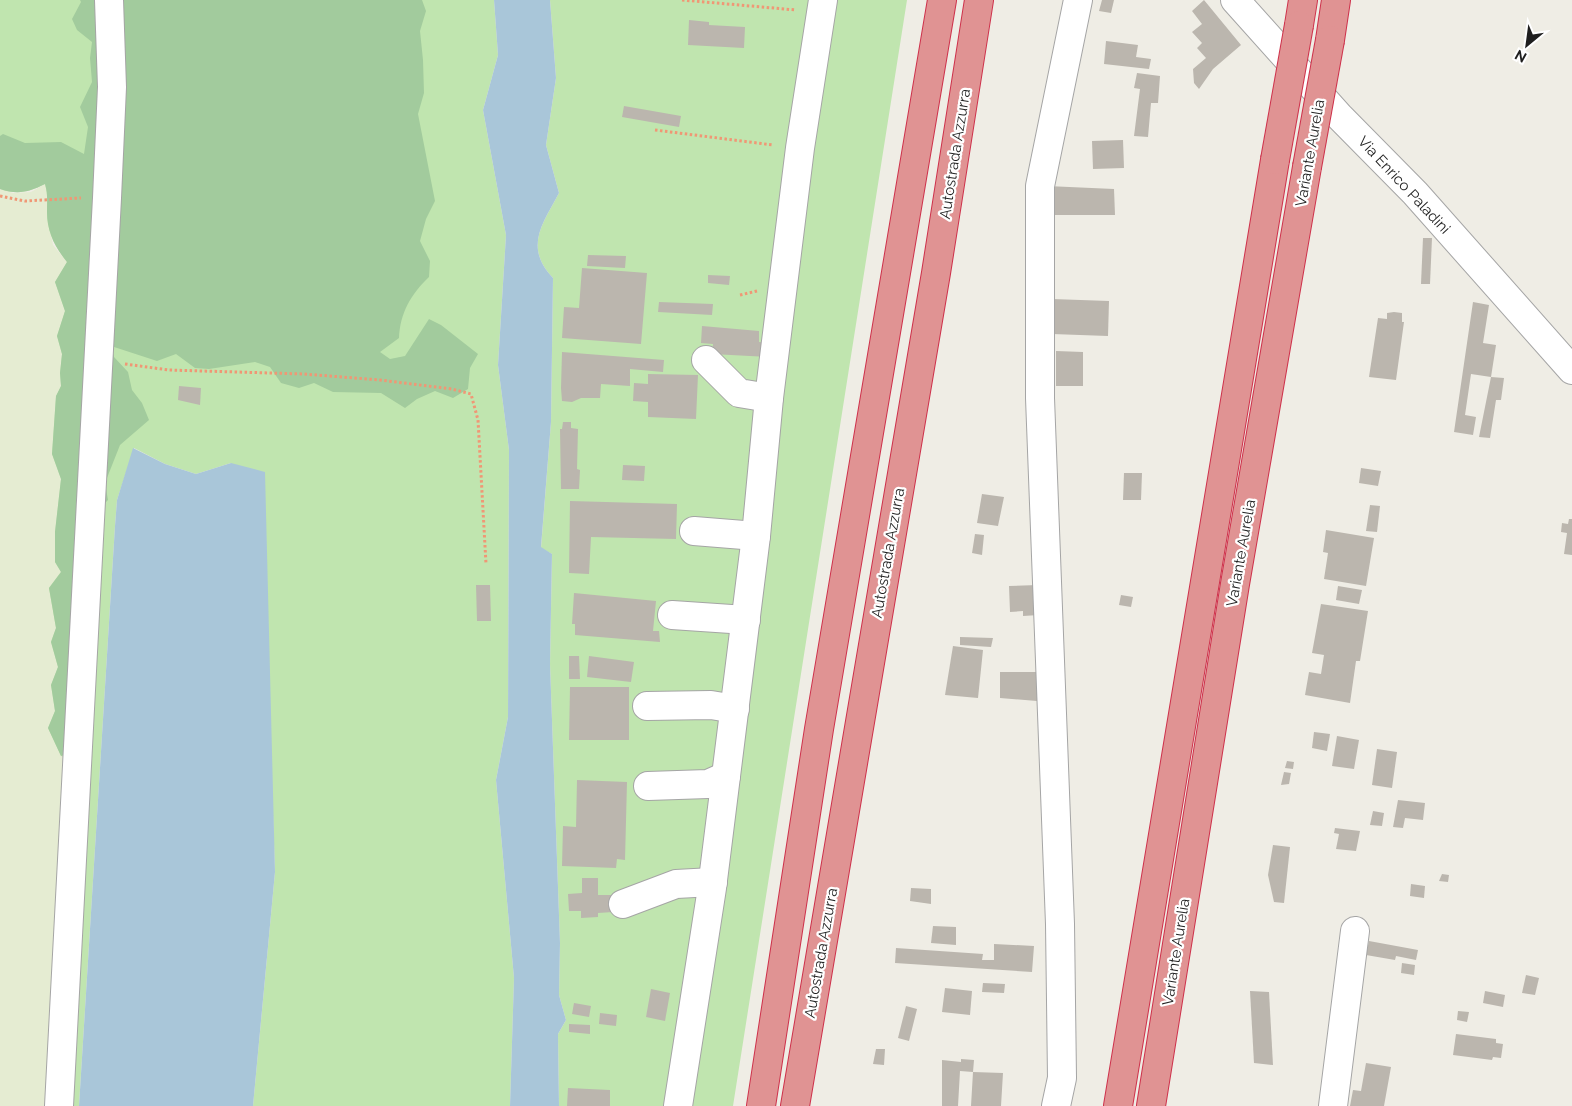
<svg xmlns="http://www.w3.org/2000/svg" width="1572" height="1106" font-family="Raleway,sans-serif">
<rect width="100%" height="100%" fill="#efede5"/>
<path fill="#e5ecd2" d="M45 184 48 192 47 214 53 245 67 262 55 282 65 311 57 336 62 353 60 373 61 386 56 396 52 454 61 479 55 532V562L61 572 54 609 56 628 51 642 58 667 51 685 55 711 48 728 76 760 59 1106H0V189L13 193 31 192Z"/>
<g fill="#c0e5af">
<path d="M0 0H494L498 55 483 110 506 235 498 365 509 450 508 717 496 780 514 978 510 1106H253L275 872 271 758 231 463 196 474 165 464 134 448 117 500 115 526 79 1106H59L77 760 61 756 48 728 55 711 51 685 58 667 51 642 56 628 49 588 61 572 55 562V532L61 479 52 454 56 396 61 386 60 373 62 354 57 336 65 311 55 282 67 262C55 247 47 232 47 212 47 202 48 194 45 184 29 192 18 195 0 189Z"/>
<path d="M550 0H907L733 1106H559L558 1034 566 1020 559 995 560 943 550 664 552 554 541 548 551 422 553 278C524 247 542 225 559 193L546 145 556 78Z"/>
</g>
<path fill="#a2cb9d" d="M80 0H422L426 11 420 31 423 60 424 93 418 114 435 201 426 219 420 241 430 261 429 277C411 294 400 313 399 338L380 352 390 359 405 356 429 319 441 325 478 354 470 368 468 389 453 398 435 391 417 399 405 408 381 393 333 392 314 383 299 388 281 383 270 367 255 362 209 369 195 368 176 354 157 361 111 346 114 357 128 372 132 390 142 403 149 420 120 445 105 483 108 500 98 510 71 752 61 756 48 728 55 711 51 685 58 667 51 642 56 628 49 588 61 572 55 562V532L61 479 52 454 56 396 61 386 60 373 62 354 57 336 65 311 55 282 67 262C55 247 47 232 47 212 47 202 48 194 45 184 29 192 18 195 0 189V136L3 134 25 143 61 142 84 154 88 127 80 107 92 82 90 58 92 42 77 30 72 19 81 2Z"/>
<g fill="#a9c6d9">
<path d="M494 0H550L556 78 546 145 559 193C542 225 524 247 553 278L551 422 541 547 552 554 550 664 560 943 559 995 566 1020 558 1034 559 1106H510L514 978 496 780 508 717 509 450 498 365 506 235 483 110 498 55Z"/>
<path d="M133 448 165 464 196 474 231 463 265 472 275 872 253 1106H79L115 526 117 500Z"/>
</g>
<g fill="#bbb6ae">
<path d="M1102 0H1114L1111 13 1099 11Z"/>
<path d="M1204 0 1241 45 1213 69 1199 89 1194 83 1193 69 1206 58 1197 48 1202 43 1192 32 1202 24 1192 11Z"/>
<path d="M689 20 709 22V25L745 27 744 48 688 45Z"/>
<path d="M1106 41 1138 45 1136 57 1151 59 1149 69 1104 64Z"/>
<path d="M1137 73 1160 76 1158 103H1151L1148 137 1134 136 1140 89 1134 88Z"/>
<path d="M624 106 681 116 679 127 622 117Z"/>
<path d="M1123 140 1124 168 1093 169 1092 141Z"/>
<path d="M1047 186 1114 189 1115 215H1047Z"/>
<path d="M1423 238H1432L1430 284H1421Z"/>
<path d="M588 255 626 256 625 268 587 266Z"/>
<path d="M582 268 647 273 641 344 562 338 564 307 579 308Z"/>
<path d="M708 275 730 276 729 285 708 283Z"/>
<path d="M1052 299 1109 301 1108 336 1052 334Z"/>
<path d="M659 302 713 304 712 315 658 312Z"/>
<path d="M1473 302 1489 305 1483 343 1496 345 1491 377 1471 374 1465 415 1476 417 1473 435 1454 432Z"/>
<path d="M1394 312 1402 313V322H1404L1396 380 1369 377 1378 318 1387 319V313Z"/>
<path d="M702 326 759 331V342L768 343 767 357 712 354 713 344 701 343Z"/>
<path d="M1056 351 1083 352V386H1056Z"/>
<path d="M562 352 664 360 663 372 630 369V386L601 384 600 398H581L572 402 562 401 561 388Z"/>
<path d="M648 374 698 375 696 419 648 417V402L633 401 634 383 648 384Z"/>
<path d="M1491 377 1504 378 1501 400H1496L1490 438 1479 437Z"/>
<path d="M179 386 201 388 200 405 178 400Z"/>
<path d="M563 422H571V428L578 429 577 469 580 470 579 489H561L560 429H562Z"/>
<path d="M623 465 645 466 644 481 622 480Z"/>
<path d="M1361 468 1381 471 1378 486 1359 483Z"/>
<path d="M1124 473H1142L1141 500H1123Z"/>
<path d="M982 494 1004 497 998 526 977 523Z"/>
<path d="M570 501 677 504 676 539 591 537 589 574 569 573Z"/>
<path d="M1370 505 1380 506 1377 532 1366 531Z"/>
<path d="M1569 519H1572V555L1564 554 1567 533 1561 532 1562 523 1568 524Z"/>
<path d="M1326 530 1374 538 1366 586 1324 579 1328 553 1323 552Z"/>
<path d="M975 534 984 535 982 555 972 553Z"/>
<path d="M476 585H490L491 621H477Z"/>
<path d="M1038 585 1039 615 1023 616V611L1010 612 1009 586Z"/>
<path d="M1338 586 1362 590 1359 604 1336 600Z"/>
<path d="M574 593 656 601 653 631H659L660 642 575 635V624H572Z"/>
<path d="M1121 595 1133 597 1131 607 1119 605Z"/>
<path d="M1321 604 1368 611 1360 661H1356L1350 703 1305 695 1309 672 1321 674 1324 655 1312 653Z"/>
<path d="M960 637 993 638 991 647 960 645Z"/>
<path d="M953 646 983 650 978 698 945 695Z"/>
<path d="M569 656H579L580 679H569Z"/>
<path d="M589 656 634 662 631 682 587 677Z"/>
<path d="M1000 672H1037V701L1000 698Z"/>
<path d="M570 687H629V740H569Z"/>
<path d="M1314 732 1330 734 1327 751 1312 748Z"/>
<path d="M1337 736 1359 740 1354 769 1332 766Z"/>
<path d="M1377 749 1397 752 1392 788 1372 785Z"/>
<path d="M1287 761 1294 762 1293 769 1285 768Z"/>
<path d="M1284 772 1291 773 1289 784 1281 785Z"/>
<path d="M577 780 627 782 625 860 617 859 616 868 562 866 563 826 576 827Z"/>
<path d="M1398 800 1425 803 1423 820 1405 818 1403 828 1393 827Z"/>
<path d="M1373 811 1384 813 1382 826 1370 825Z"/>
<path d="M1335 828 1360 831 1356 851 1336 849 1339 834 1334 833Z"/>
<path d="M1273 845 1290 847 1284 903 1274 902 1268 875Z"/>
<path d="M1442 874 1449 875 1448 882 1439 881Z"/>
<path d="M582 878H598V895H612L613 912 598 913V917L581 918V911H569L568 894 582 893Z"/>
<path d="M1411 884 1425 886 1424 898 1410 896Z"/>
<path d="M911 888 931 889V904L910 901Z"/>
<path d="M933 926 956 927V945L931 943Z"/>
<path d="M1369 941 1418 950 1416 960 1396 956 1395 960 1366 955Z"/>
<path d="M994 944 1034 946 1032 972 895 963 896 948 983 954 982 960H994Z"/>
<path d="M1402 963 1415 965 1414 975 1401 973Z"/>
<path d="M1526 975 1539 978 1535 995 1522 993Z"/>
<path d="M983 983 1005 984 1004 993 982 992Z"/>
<path d="M945 988 972 991 970 1015 942 1012Z"/>
<path d="M651 989 670 993 665 1021 646 1017Z"/>
<path d="M1250 991 1269 992 1273 1065 1254 1063Z"/>
<path d="M1485 991 1505 995 1503 1007 1483 1003Z"/>
<path d="M574 1003 591 1006 589 1017 572 1014Z"/>
<path d="M906 1006 917 1009 909 1041 898 1038Z"/>
<path d="M1458 1011 1469 1012 1467 1022 1457 1020Z"/>
<path d="M600 1013 617 1015 616 1026 599 1024Z"/>
<path d="M569 1024 590 1025V1034L569 1032Z"/>
<path d="M1456 1034 1496 1039V1043L1503 1044 1501 1058 1493 1057 1492 1060 1453 1055Z"/>
<path d="M876 1049H885L884 1065 873 1064Z"/>
<path d="M961 1059 974 1060 973 1072 1003 1073 1001 1106H971L973 1072 960 1071 958 1106H942V1060L961 1062Z"/>
<path d="M1366 1063 1391 1067 1384 1106H1350L1353 1090 1361 1091Z"/>
<path d="M568 1088 610 1090V1106H567Z"/>
</g>
<g fill="none" stroke-linecap="round" stroke-linejoin="round">
<g stroke="#a5a5a5" stroke-width="30">
<g id="minor">
<path d="M1235 0 1339 116 1415 193 1572 370"/>
<path d="M706 360 739 393 769 398"/>
<path d="M694 531 756 536"/>
<path d="M672 615 746 620"/>
<path d="M647 706 711 705 735 709"/>
<path d="M648 786 708 784 726 776"/>
<path d="M623 904 676 884 713 882"/>
<path d="M59 1106 107 198 112 87 109 0"/>
<path d="M678 1106 712 888 756 536 769 398 800 148 823 0"/>
<path d="M1056 1106 1062 1078 1060 924 1040 398V186L1078 0"/>
<path d="M1333 1106 1355 931"/>
</g>
</g>
<g stroke="#ce314b" stroke-width="30">
<g id="highway">
<path d="M1299 25 1303 0"/>
<path d="M1330 40 1336 0"/>
<path d="M761 1106 819 729 942 0"/>
<path d="M795 1106 936 273 979 0"/>
<path d="M1118 1106 1275 160"/>
<path d="M1151 1106 1235 584 1307 167"/>
</g>
</g>
<g stroke="#f09775" stroke-width="3" stroke-dasharray="2.5 2.5" stroke-linecap="butt">
<path d="M682 0 796 10"/>
<path d="M655 130 773 145"/>
<path d="M0 196 25 201 81 198"/>
<path d="M740 295 757 291"/>
<path d="M125 364 169 370 304 374 380 380 452 389 471 394 478 420 486 564"/>
</g>
<use href="#minor" stroke="#fff" stroke-width="28"/>
<use href="#highway" stroke="#e09393" stroke-width="28"/>
<g stroke="#ce314b" stroke-width="30" stroke-linecap="butt">
<g id="highway-bridge">
<path d="M1275 160 1299 25"/>
<path d="M1307 167 1330 40"/>
</g>
</g>
<use href="#highway-bridge" stroke="#e09393" stroke-width="28"/>
</g>
<g text-anchor="middle" stroke-width="4.5" stroke-linejoin="round" paint-order="stroke">
<g font-size="15" fill="#1e1e1e" stroke="#fff">
<text transform="translate(1310 153) rotate(-80)" y="5">Variante Aurelia</text>
<text transform="translate(955 154) rotate(-81)" y="5">Autostrada Azzurra</text>
<text transform="translate(1404 185) rotate(47)" y="5">Via Enrico Paladini</text>
<text transform="translate(888 553) rotate(-80)" y="5">Autostrada Azzurra</text>
<text transform="translate(1241 553) rotate(-80)" y="5">Variante Aurelia</text>
<text transform="translate(1176 952) rotate(-81)" y="5">Variante Aurelia</text>
<text transform="translate(821 953) rotate(-80)" y="5">Autostrada Azzurra</text>
</g>
</g>
<g transform="translate(1527 45) rotate(209)" stroke="#ffffff" stroke-width="4" paint-order="stroke">
<path d="M0-4L9 19L0 12L-9 19Z" fill="#1e1e1e"/>
<text y="-8" font-size="14" font-weight="bold" text-anchor="middle" fill="#1e1e1e">N</text>
</g>
</svg>
